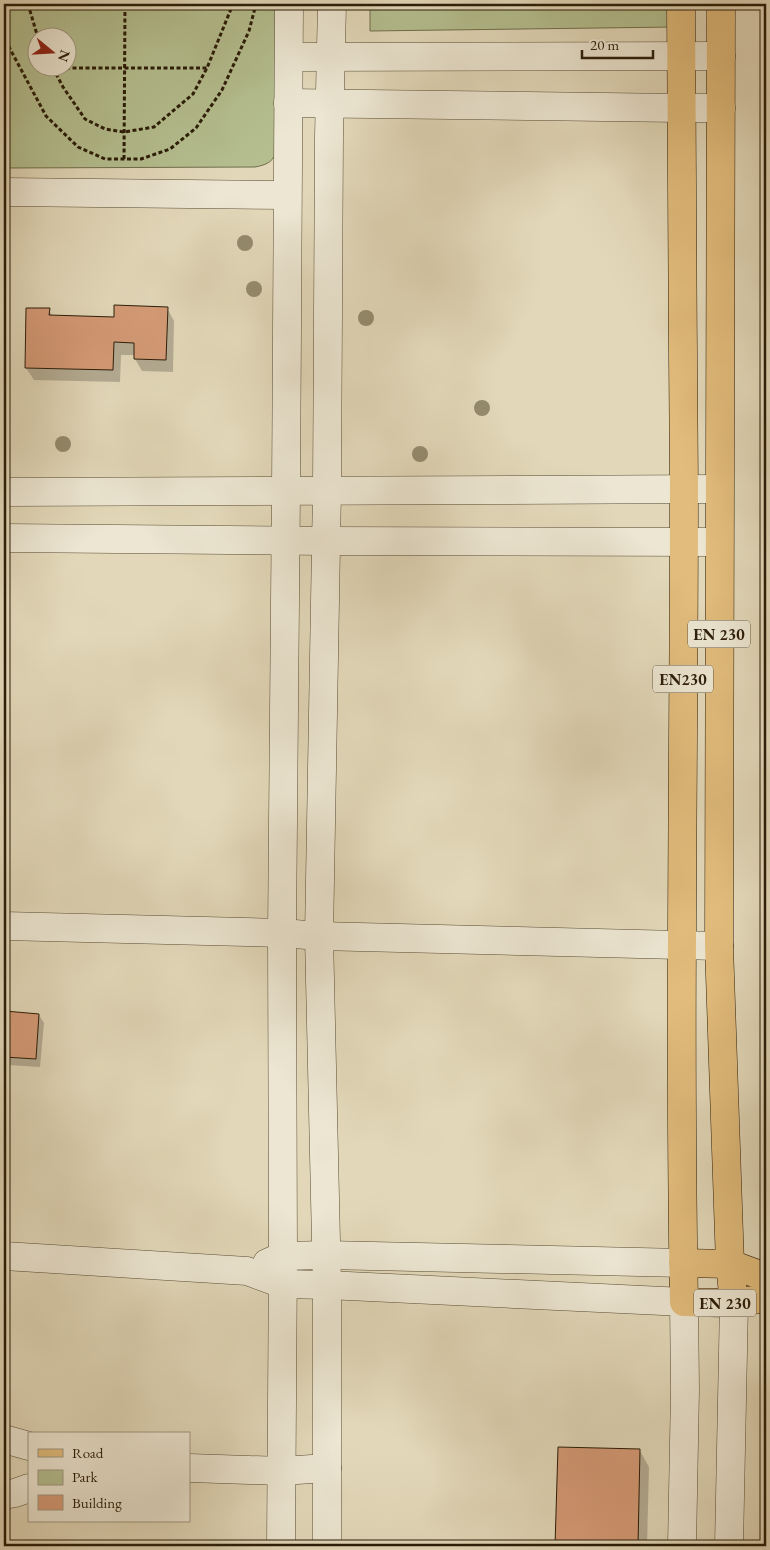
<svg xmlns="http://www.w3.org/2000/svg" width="770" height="1550" font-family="'EB Garamond',serif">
<rect width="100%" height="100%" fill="#e2d8b9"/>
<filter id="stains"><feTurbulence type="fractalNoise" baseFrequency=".004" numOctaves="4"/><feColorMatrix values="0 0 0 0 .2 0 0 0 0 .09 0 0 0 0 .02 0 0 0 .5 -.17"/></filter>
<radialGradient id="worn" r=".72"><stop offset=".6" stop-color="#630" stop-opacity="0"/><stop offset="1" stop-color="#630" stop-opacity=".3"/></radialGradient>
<g fill="#b4be8f" stroke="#706e4c" fill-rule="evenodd">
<path d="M4 4H278L276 153C272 163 265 165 255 167L4 168ZM38 38H68V68H38Z"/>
<path d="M370 4H674V27L370 31Z"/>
</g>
<g fill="#0003">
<path d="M167 308 174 321 173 372 142 371 135 359V355H121L120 382 34 380 26 368 49 310 53 317 115 318Z"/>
<path d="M6 1012 39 1015 44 1023 40 1067 8 1065 4 1057Z"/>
<path d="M559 1448 640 1451 649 1467 647 1546H557Z"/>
</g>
<g fill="#d59b77" stroke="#2b1d08">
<path d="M114 305 168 307 166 360 134 359V343L114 342 113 370 25 368 26 308H50L49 315 114 317Z"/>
<path d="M5 1011 39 1014 36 1059 4 1057Z"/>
<path d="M558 1447 640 1449 638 1546H555Z"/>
</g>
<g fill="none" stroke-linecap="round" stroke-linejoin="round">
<g stroke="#594c34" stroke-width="29">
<g id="minor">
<path d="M289 57 721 56"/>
<path d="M288 103 680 108H721"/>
<path d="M4 192 287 195"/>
<path d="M4 492 719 489"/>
<path d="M4 538 326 541 719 542"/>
<path d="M4 926 282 933 319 936 719 946"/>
<path d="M4 1256 247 1271 282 1284 327 1285 684 1302 685 1390 682 1546"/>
<path d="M267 1263 283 1256 326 1255 683 1263"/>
<path d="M4 1439 29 1446"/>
<path d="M189 1468 282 1471 327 1468"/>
<path d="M4 1495 15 1493 29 1488"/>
<path d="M281 1546 283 1256 282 933 286 491 289 4"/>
<path d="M327 1546V1285L319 936 327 490 329 136 332 4"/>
<path d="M729 1546 734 1303"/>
</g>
</g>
<g stroke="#2b1d08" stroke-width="29">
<g id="major">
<path d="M681 4C681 165 683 326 684 487 684 758 679 1030 684 1302L734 1303 766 1298"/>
<path d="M721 4 719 946 730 1264 734 1303"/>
<path d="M683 1263 730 1264 766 1277"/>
</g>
</g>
<g stroke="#2b1d08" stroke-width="3" stroke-dasharray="4 2.5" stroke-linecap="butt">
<path d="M28 4 38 38"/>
<path d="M384 4V6L657 8"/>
<path d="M4 27 9 47 46 116 78 147 105 159H141L170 149 196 128 222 90 249 31 256 4"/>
<path d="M53 68 63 87 85 119 105 129 124 132 154 127 193 94 207 68 233 4"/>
<path d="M53 68H207"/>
<path d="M124 159 125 4"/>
</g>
<use href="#minor" stroke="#ece6d2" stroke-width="28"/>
<use href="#major" stroke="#e1bc7c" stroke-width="28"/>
</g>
<g fill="#948c6e">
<circle cx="245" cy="243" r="8"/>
<circle cx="254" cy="289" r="8"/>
<circle cx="366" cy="318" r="8"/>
<circle cx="482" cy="408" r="8"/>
<circle cx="63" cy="444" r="8"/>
<circle cx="420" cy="454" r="8"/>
</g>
<g text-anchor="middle" stroke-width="4" stroke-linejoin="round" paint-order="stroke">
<g fill="#ece6d2" stroke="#655945" stroke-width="1">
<rect x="688" y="620.5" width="62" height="27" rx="4"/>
<rect x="653" y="665.5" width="60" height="27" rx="4"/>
<rect x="694" y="1289.5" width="62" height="27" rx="4"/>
</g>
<g font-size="16" font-weight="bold" fill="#2b1d08">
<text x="719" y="640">EN 230</text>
<text x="683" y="685">EN230</text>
<text x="725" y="1309">EN 230</text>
</g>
</g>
<rect width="770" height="1550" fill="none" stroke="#e2d8b9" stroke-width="20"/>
<rect x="5" y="5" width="760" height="1540" fill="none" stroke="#2b1d08" stroke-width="2.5"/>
<rect x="10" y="10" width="750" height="1530" fill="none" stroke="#2b1d08"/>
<rect x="28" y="1432" width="162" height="90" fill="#ece6d2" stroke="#9f9681"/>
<rect x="38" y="1449" width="25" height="8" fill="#e1bc7c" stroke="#9f9681"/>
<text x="72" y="1458" font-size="15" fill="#2b1d08">Road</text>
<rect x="38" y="1470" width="25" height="15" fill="#b4be8f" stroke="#9f9681"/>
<text x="72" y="1482" font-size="15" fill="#2b1d08">Park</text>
<rect x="38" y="1495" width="25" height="15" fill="#d59b77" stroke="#9f9681"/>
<text x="72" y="1508" font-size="15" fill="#2b1d08">Building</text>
<g transform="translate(52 52) rotate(108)"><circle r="24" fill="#ece6d2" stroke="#9f9681"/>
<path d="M0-4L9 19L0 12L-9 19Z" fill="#8f2418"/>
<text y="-8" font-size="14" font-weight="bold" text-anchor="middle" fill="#2b1d08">N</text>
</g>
<path d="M582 50v8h71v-8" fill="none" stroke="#2b1d08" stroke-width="2.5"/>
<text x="590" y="50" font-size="15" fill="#2b1d08" stroke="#ece6d2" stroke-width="4" paint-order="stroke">20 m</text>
<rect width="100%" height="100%" filter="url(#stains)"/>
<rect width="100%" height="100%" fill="url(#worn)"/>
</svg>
